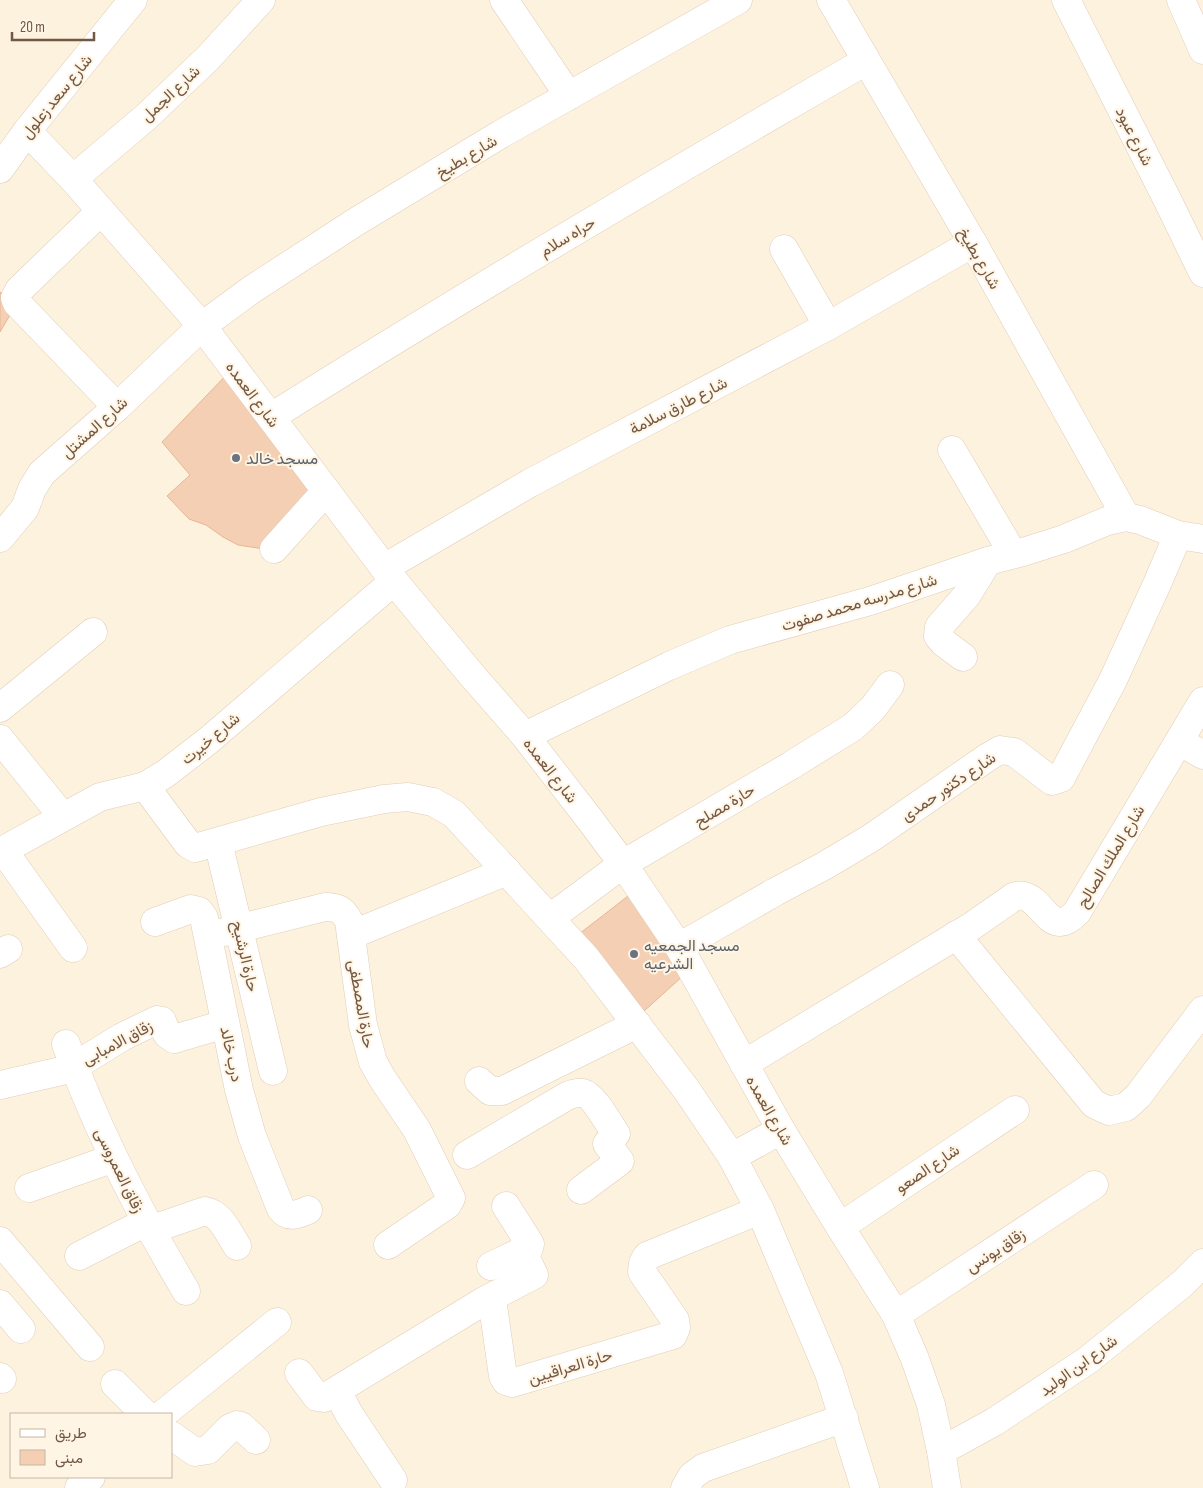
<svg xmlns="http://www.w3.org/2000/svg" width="1203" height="1488" font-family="'Sofia Sans Condensed',Vazirmatn,sans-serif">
<rect width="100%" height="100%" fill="#fdf2dd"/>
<g fill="#f4cfb3" stroke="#e7b693">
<path d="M0 292 17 303 0 332Z"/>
<path d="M230 371 317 485 264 549 238 545 223 537 206 525 189 519 167 496 190 475 162 442Z"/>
<path d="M632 893 685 974 643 1012 579 934Z"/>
</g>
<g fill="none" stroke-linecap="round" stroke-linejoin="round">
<g stroke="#e1cdb9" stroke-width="29">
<g id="minor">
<path d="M504 0 569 96"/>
<path d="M831 0 973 243 1126 517"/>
<path d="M1066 0 1167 199 1203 273"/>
<path d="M1181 0 1203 50"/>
<path d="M27 131 73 179 202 326 394 581 470 673 525 736 591 821 623 864 679 947 781 1130 840 1227 896 1315 915 1359 931 1405 941 1451 947 1488"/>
<path d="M0 169 27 131 133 0"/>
<path d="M73 179 146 117 208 58 261 0"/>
<path d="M101 211 19 290 15 298 17 303 117 407"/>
<path d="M784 249 828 326"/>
<path d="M271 417C467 294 666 176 866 61"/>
<path d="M952 450 1013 554"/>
<path d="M0 538 25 508 32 489 42 473 117 407 202 326 251 290 354 223 501 134 738 0"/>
<path d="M274 549 326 491"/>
<path d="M384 568 530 483 828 326 973 243"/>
<path d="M963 657 944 643 938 636 939 627 967 595 988 561"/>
<path d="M0 708 93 632"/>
<path d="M525 736 669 666 730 640 870 601 988 561 1023 552 1064 539 1107 521 1126 517 1140 520 1178 535 1203 539"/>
<path d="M0 739 63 817"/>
<path d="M1179 741 1203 755"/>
<path d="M145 786 188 844 195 848 321 812 384 799 408 797 433 802 454 814 586 958 686 1089 732 1157 760 1210 829 1373 865 1488"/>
<path d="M218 842 273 1071"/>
<path d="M3 850 73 948"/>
<path d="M0 852 100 797 145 786 165 774 209 740 394 581"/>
<path d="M550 918 623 864 790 766 853 727 873 708 890 685"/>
<path d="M155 922 191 909 199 911 204 918 239 1090 252 1136 281 1209C289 1219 298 1214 308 1210"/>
<path d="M351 935 507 871"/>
<path d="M956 935 1094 1104 1109 1111 1126 1107 1138 1096 1203 1010"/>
<path d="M208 936 325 907C338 907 343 910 349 921L363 1025 373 1062 382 1078 417 1130 451 1198 447 1205 388 1245"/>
<path d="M679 947 775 892 824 866 871 838 988 757 1000 750 1014 752 1052 781 1061 778 1113 680 1157 584 1178 535"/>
<path d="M0 954 8 949"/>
<path d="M66 1044C97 1131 139 1212 186 1291"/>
<path d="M744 1064 972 926 1015 896C1016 896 1023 895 1024 896 1044 901 1051 940 1077 912L1203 701"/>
<path d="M479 1081 490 1091H502L637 1024"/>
<path d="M0 1085 70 1069 122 1037 157 1020 162 1021 167 1034 174 1039 225 1024"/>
<path d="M467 1155 567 1096C572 1094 577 1092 583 1093 594 1096 609 1124 616 1134L607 1144 620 1161 581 1190"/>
<path d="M732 1157 781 1130"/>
<path d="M29 1188 114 1158"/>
<path d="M840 1227 1015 1110"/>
<path d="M150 1230 205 1211C222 1214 228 1233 237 1246"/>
<path d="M0 1241 90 1347"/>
<path d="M79 1256 146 1222"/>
<path d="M491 1266 525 1250"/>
<path d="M484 1301 534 1275 523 1252 529 1248 530 1244 506 1206"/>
<path d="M0 1304 21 1329"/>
<path d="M896 1315 1094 1185"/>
<path d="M299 1373 317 1397 324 1398 484 1301 489 1302 493 1306 503 1376 506 1381 512 1383 666 1337 673 1335 676 1328 675 1320 642 1272 643 1263 647 1256 760 1210"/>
<path d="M0 1377 2 1379"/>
<path d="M115 1384 145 1414"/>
<path d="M337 1391 349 1414 393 1480"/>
<path d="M163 1414 277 1322"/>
<path d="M171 1435 195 1452 208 1450 230 1428 237 1425 241 1426 256 1440"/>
<path d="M941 1451 994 1422 1088 1360 1182 1284 1203 1263"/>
<path d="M79 1488 91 1477"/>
<path d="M685 1488 692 1476 703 1468 844 1418"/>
</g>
</g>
<use href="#minor" stroke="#fff" stroke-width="28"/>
</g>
<g fill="#6b7280" stroke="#fff5e4" stroke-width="2">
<circle cx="236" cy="458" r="5"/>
<circle cx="634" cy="954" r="5"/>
</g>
<g text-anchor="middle" stroke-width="4" stroke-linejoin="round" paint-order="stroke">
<g font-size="16" fill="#735745" stroke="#fff5e4">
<text transform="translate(170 93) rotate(-43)" y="6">شارع الجمل</text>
<text transform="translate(56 96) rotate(-51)" y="6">شارع سعد زعلول</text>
<text transform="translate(1135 136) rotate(63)" y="6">شارع عبود</text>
<text transform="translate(466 156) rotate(-31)" y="6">شارع بطيخ</text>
<text transform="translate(567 236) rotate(-31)" y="6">حراه سلام</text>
<text transform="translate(980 258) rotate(60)" y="6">شارع بطيخ</text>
<text transform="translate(253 394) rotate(53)" y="6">شارع العمده</text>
<text transform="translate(678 405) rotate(-27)" y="6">شارع طارق سلامة</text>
<text transform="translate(94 427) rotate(-42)" y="6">شارع المشتل</text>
<text transform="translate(859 602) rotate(-17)" y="6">شارع مدرسه محمد صفوت</text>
<text transform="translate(210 738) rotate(-40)" y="6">شارع خيرت</text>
<text transform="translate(551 770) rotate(52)" y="6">شارع العمده</text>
<text transform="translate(948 786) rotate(-34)" y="6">شارع دكتور حمدى</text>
<text transform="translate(724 805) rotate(-31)" y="6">حارة مصلح</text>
<text transform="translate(1110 856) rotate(-59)" y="6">شارع الملك الصالح</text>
<text transform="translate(246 956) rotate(77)" y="6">حارة الرشيح</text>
<text transform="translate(362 1004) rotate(80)" y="6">حارة المصطفى</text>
<text transform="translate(117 1042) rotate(-28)" y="6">زقاق الامبابى</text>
<text transform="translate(232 1054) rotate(78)" y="6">درب خالد</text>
<text transform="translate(770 1110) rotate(60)" y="6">شارع العمده</text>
<text transform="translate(927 1168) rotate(-34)" y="6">شارع الصعو</text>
<text transform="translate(120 1170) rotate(64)" y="6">زقاق العمروسى</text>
<text transform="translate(995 1250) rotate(-33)" y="6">زقاق يونس</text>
<text transform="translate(1078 1365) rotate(-36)" y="6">شارع ابن الوليد</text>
<text transform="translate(570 1366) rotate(-17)" y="6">حارة العراقيين</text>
</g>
<g font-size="16" fill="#5b616d" stroke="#fff5e4" text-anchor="start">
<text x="246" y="464">مسجد خالد</text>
<text x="644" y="951">مسجد الجمعيه<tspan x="644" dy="18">الشرعيه</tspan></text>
</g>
</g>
<rect x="10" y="1413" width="162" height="65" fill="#fff5e4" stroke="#c7b6a4"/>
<rect x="20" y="1429" width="25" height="8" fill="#ffffff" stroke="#c7b6a4"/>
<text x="55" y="1438" font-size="15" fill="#735745">طريق</text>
<rect x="20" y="1450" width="25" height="15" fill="#f4cfb3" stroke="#c7b6a4"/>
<text x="55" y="1463" font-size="15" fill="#735745">مبنى</text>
<path d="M12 32v8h82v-8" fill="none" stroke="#735745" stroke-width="2.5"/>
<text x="20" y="32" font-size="15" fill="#735745" stroke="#fff5e4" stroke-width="4" paint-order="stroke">20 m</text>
</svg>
